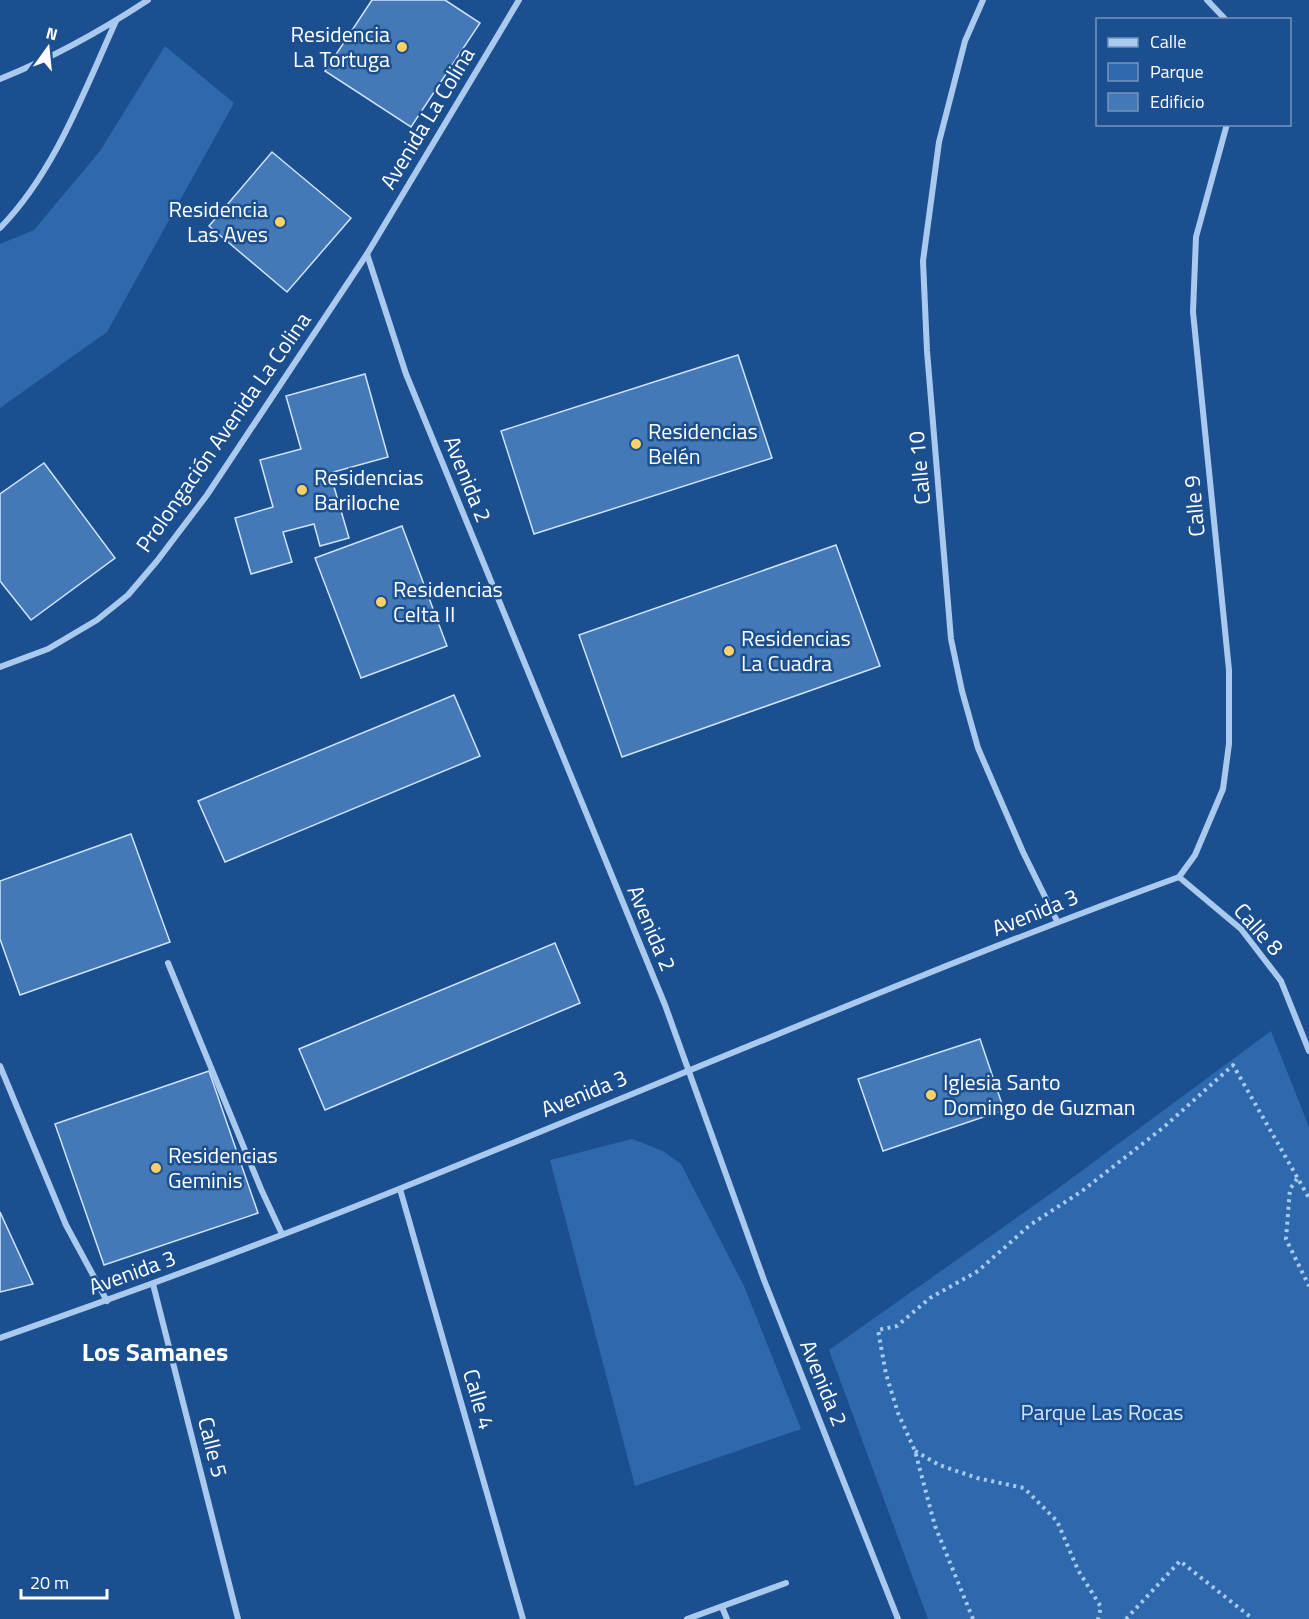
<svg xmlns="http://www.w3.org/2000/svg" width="1309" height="1619" font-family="'Titillium Web',sans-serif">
<rect width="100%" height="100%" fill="#1b4f8f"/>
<g fill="#2e69ad">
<path d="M165 46 234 103 107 332 0 408V244L34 230 100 151Z"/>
<path d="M1271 1031 1309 1127V1619H928L829 1350 1053 1192Z"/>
<path d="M632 1139 663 1151 681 1164 744 1286 801 1429 635 1486 550 1160Z"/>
</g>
<g fill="#4478b7" stroke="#cfe3fa" stroke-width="1.5">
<path d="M372 0H445L480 23 411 127 325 71Z"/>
<path d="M272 152 351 218 287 292 209 226Z"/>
<path d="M738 355 772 458 534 534 501 431Z"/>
<path d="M365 374 388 457 330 473 349 538 320 546 314 524 283 532 292 562 251 574 235 518 273 507 260 460 301 449 286 396Z"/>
<path d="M44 463 115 558 31 620 0 581V494Z"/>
<path d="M402 526 447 646 361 678 315 558Z"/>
<path d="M836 545 880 666 622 757 579 635Z"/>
<path d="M454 695 480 756 225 862 198 801Z"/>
<path d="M131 834 170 942 20 995 0 939V881Z"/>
<path d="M555 943 580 1003 325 1110 299 1049Z"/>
<path d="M980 1039 1004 1110 883 1151 858 1079Z"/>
<path d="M209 1071 258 1213 104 1265 55 1124Z"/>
<path d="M0 1212 33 1284 0 1292Z"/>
</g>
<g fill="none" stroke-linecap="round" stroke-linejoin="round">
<g stroke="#a9c9ee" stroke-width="4" stroke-dasharray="3 4.5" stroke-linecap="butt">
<path d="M1297 1179 1290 1189 1286 1239 1309 1286"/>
<path d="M915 1451 939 1465 977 1478 1024 1488 1057 1521 1078 1570 1101 1607 1098 1619"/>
<path d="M973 1619 935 1526 915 1451 898 1413 886 1374 878 1330 897 1326 930 1298 978 1271 1030 1225 1082 1191 1164 1127 1233 1065 1309 1198"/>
<path d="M1126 1619 1180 1561 1253 1619"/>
</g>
<g stroke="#a9c9ee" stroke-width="6">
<path d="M983 0 965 41 939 142 923 261 927 351 951 639 962 691 978 748 1023 852 1057 921"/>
<path d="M1207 0 1226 20"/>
<path d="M0 79C52 58 101 31 148 0"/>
<path d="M0 228C55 172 84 91 116 21"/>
<path d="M367 254 406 374 665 1005 764 1280 898 1619"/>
<path d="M0 667 48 649 97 620 128 595 157 561 207 495 367 254 519 0"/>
<path d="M1179 877 1195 855 1223 789 1229 744V670L1193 312 1196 237 1227 124"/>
<path d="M1179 877 1241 929 1281 981 1309 1051"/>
<path d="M168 963 261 1189 282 1234"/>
<path d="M0 1066 66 1225 107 1301"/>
<path d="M400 1189 523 1619"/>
<path d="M153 1284 238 1619"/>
<path d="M0 1338C134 1291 267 1242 399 1189 659 1085 916 973 1179 877"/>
<path d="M722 1607 727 1619"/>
<path d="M687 1619 786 1583"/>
</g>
</g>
<g fill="#ffd166" stroke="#1b4f8f" stroke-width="2">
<circle cx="402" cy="47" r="6"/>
<circle cx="280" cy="222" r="6"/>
<circle cx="636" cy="444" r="6"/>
<circle cx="302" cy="490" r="6"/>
<circle cx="381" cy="602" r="6"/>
<circle cx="729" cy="651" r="6"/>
<circle cx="931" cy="1095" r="6"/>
<circle cx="156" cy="1168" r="6"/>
</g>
<g text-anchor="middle" stroke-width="5" stroke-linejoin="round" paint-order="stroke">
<g font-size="22" fill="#fff" stroke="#1b4f8f" text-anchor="start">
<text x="390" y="42" text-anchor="end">Residencia<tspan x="390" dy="25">La Tortuga</tspan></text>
<text x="268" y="217" text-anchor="end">Residencia<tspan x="268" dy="25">Las Aves</tspan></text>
<text x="648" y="439">Residencias<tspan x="648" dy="25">Belén</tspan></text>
<text x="314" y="485">Residencias<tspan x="314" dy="25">Bariloche</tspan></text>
<text x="393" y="597">Residencias<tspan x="393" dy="25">Celta II</tspan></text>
<text x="741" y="646">Residencias<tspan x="741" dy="25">La Cuadra</tspan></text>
<text x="943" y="1090">Iglesia Santo<tspan x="943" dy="25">Domingo de Guzman</tspan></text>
<text x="168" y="1163">Residencias<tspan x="168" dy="25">Geminis</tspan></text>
</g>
<g font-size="22" fill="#fff" stroke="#1b4f8f">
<text transform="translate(427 118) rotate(-59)" y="8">Avenida La Colina</text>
<text transform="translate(223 432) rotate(-55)" y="8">Prolongación Avenida La Colina</text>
<text transform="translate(919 468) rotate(-95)" y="8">Calle 10</text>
<text transform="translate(468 479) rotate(68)" y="8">Avenida 2</text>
<text transform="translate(1194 506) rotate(-95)" y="8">Calle 9</text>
<text transform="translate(1035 912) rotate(-22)" y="8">Avenida 3</text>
<text transform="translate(652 928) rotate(67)" y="8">Avenida 2</text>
<text transform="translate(1259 929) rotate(48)" y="8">Calle 8</text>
<text transform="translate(584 1093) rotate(-22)" y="8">Avenida 3</text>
<text transform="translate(132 1272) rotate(-20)" y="8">Avenida 3</text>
<text transform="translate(824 1383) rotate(68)" y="8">Avenida 2</text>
<text transform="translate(479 1399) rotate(74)" y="8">Calle 4</text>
<text transform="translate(213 1447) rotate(76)" y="8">Calle 5</text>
</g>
<g font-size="22" fill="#cfe3fa" stroke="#1b4f8f">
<text x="1102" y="1420">Parque Las Rocas</text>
</g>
<g font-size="26" font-weight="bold" fill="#fff" stroke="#1b4f8f">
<text x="155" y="1361">Los Samanes</text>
</g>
</g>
<rect x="1096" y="18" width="195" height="108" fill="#1b4f8f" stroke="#7695bc" stroke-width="1.5"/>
<rect x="1108" y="38" width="30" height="9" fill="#a9c9ee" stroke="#7695bc" stroke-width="1.5"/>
<text x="1150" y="48" font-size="18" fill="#ffffff">Calle</text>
<rect x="1108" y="63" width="30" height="18" fill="#2e69ad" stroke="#7695bc" stroke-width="1.5"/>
<text x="1150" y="78" font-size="18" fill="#ffffff">Parque</text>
<rect x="1108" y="93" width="30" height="18" fill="#4478b7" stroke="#7695bc" stroke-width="1.5"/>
<text x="1150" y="108" font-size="18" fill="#ffffff">Edificio</text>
<g transform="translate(48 48) rotate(15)" stroke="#1b4f8f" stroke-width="4.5" paint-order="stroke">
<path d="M0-4.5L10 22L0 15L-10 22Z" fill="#ffffff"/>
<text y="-9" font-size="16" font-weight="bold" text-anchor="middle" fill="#ffffff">N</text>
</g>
<path d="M21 1589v9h86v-9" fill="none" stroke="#ffffff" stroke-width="3"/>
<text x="30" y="1589" font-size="18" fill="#ffffff" stroke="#1b4f8f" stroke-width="4.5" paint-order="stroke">20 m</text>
</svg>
